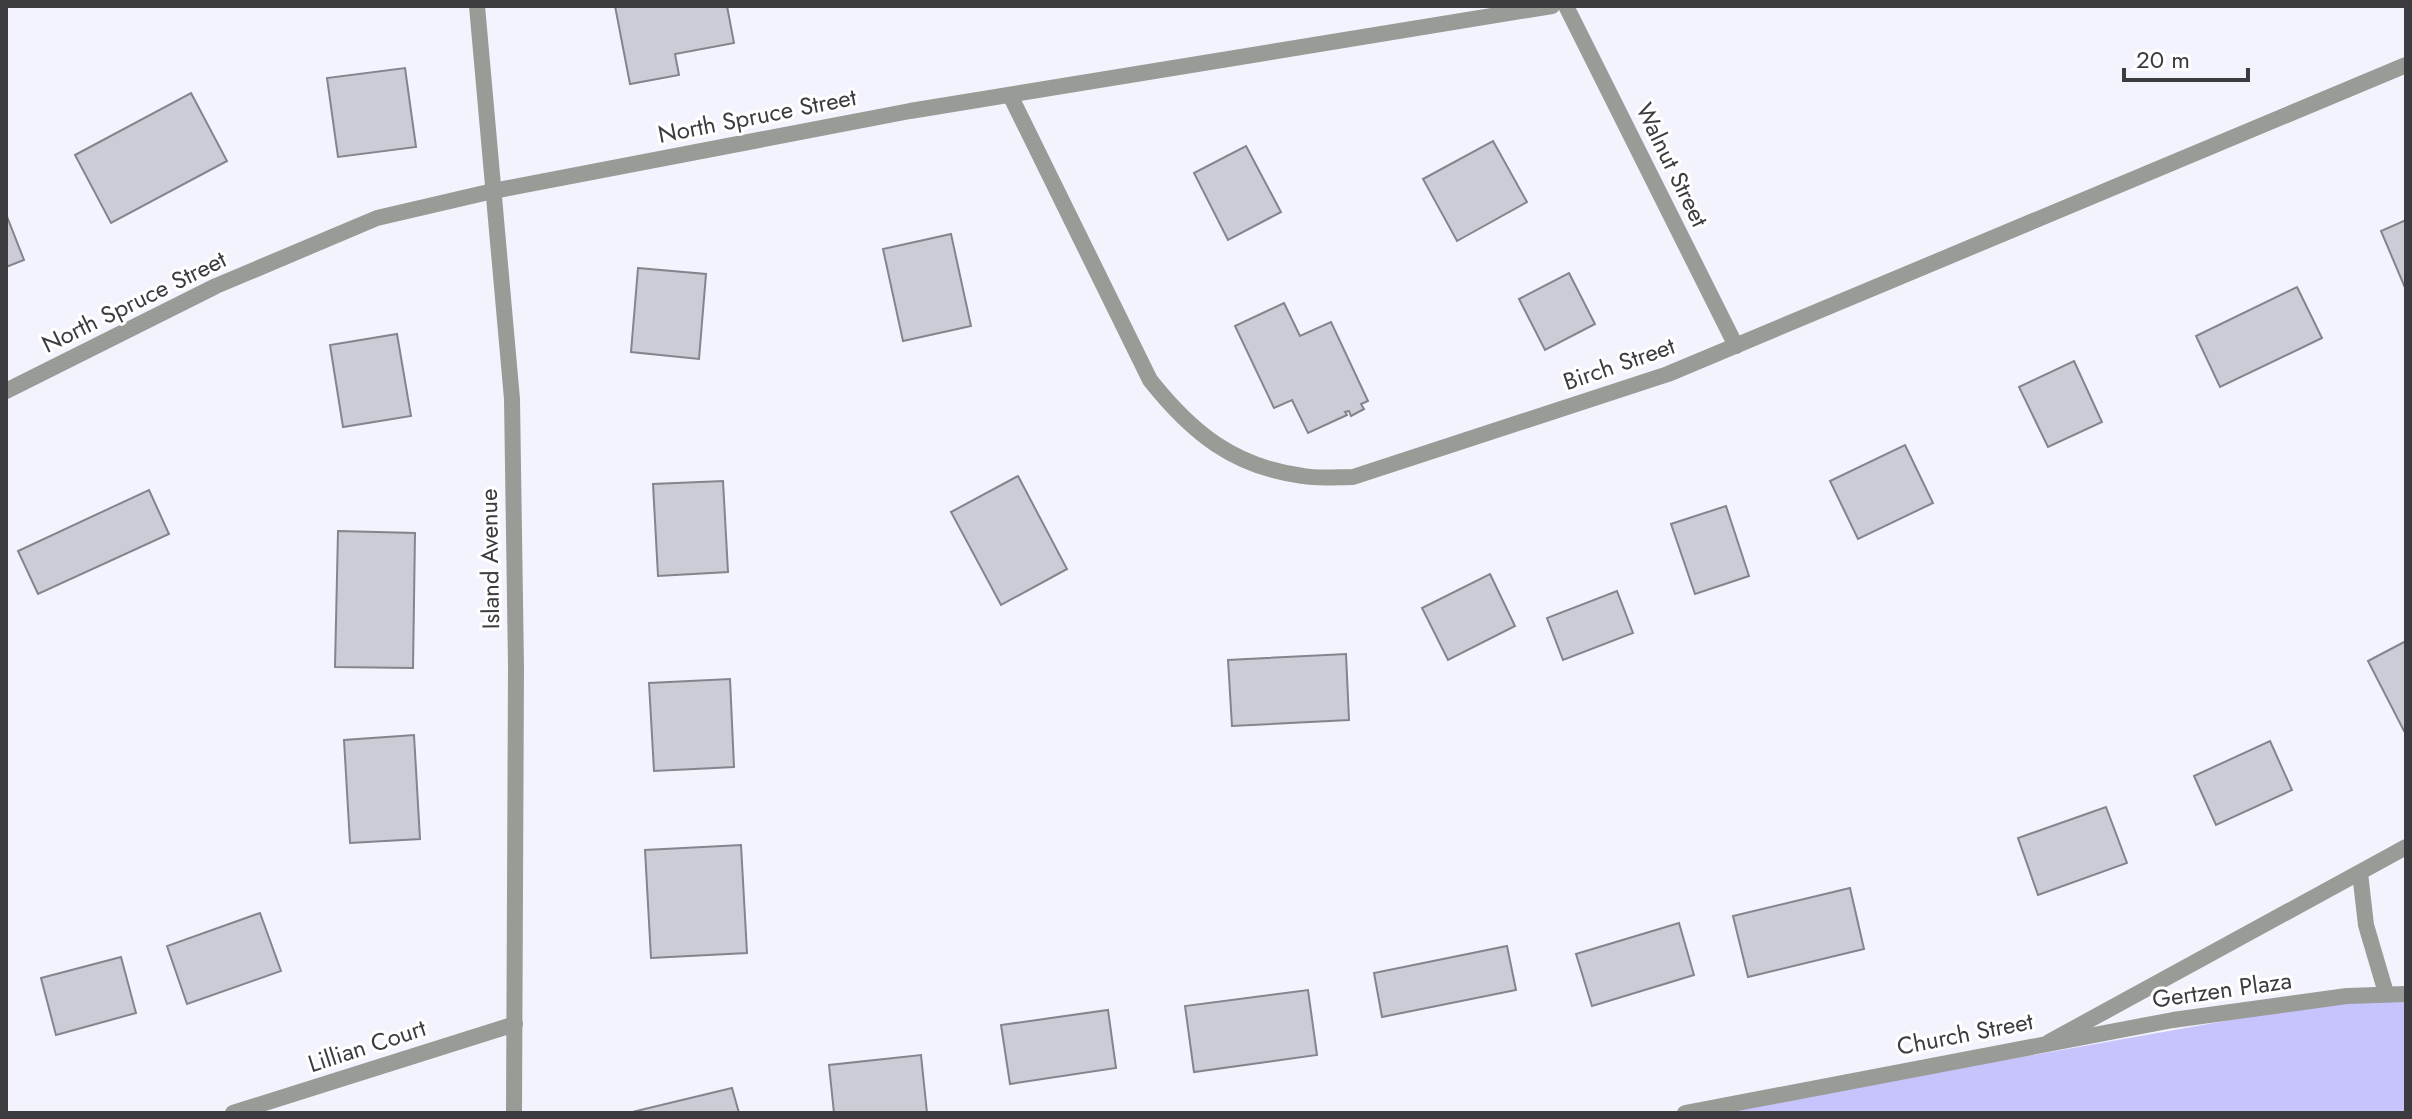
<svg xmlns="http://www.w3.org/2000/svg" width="2412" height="1119" font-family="Jost,sans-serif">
<rect width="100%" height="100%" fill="#f3f3fe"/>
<path fill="#c7c4fd" d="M2400 990H2406V1113H1705Z"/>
<g fill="#ccccd6" stroke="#84848d" stroke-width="2">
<path d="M615 6H727L734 43 675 54 679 75 630 84Z"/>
<path d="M405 68 416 147 338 157 327 78Z"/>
<path d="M191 93 227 161 111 223 75 155Z"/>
<path d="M1493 141 1527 202 1457 241 1423 179Z"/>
<path d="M1246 146 1281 212 1228 240 1194 173Z"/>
<path d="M6 214 24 260 6 267Z"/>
<path d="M2406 220V290L2381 231Z"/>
<path d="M951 234 971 326 903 341 883 249Z"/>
<path d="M638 268 706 274 699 359 631 352Z"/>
<path d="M1569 273 1595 324 1545 350 1519 299Z"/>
<path d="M2297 287 2322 338 2220 387 2196 336Z"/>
<path d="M1284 303 1300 336 1331 322 1368 401 1361 404 1364 409 1351 416 1349 411 1345 412 1347 415 1308 433 1292 400 1274 408 1235 326Z"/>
<path d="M397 334 411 416 343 427 330 345Z"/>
<path d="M2074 361 2102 422 2048 447 2019 387Z"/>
<path d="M1905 445 1933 503 1858 539 1830 481Z"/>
<path d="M1018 476 1067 569 1001 605 951 512Z"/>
<path d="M723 481 728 572 658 576 653 484Z"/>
<path d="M149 490 169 534 38 594 18 551Z"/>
<path d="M1726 506 1749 576 1695 594 1671 524Z"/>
<path d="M338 531 415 533 413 668 335 667Z"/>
<path d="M1490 574 1515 626 1448 660 1422 608Z"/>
<path d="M1617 591 1633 633 1563 660 1547 618Z"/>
<path d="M2406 641V730L2404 731 2368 661Z"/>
<path d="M1346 654 1349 720 1232 726 1228 660Z"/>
<path d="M730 679 734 767 654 771 649 683Z"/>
<path d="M414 735 420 839 350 843 344 740Z"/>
<path d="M2270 741 2292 790 2216 825 2194 776Z"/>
<path d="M2106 807 2127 863 2038 895 2018 838Z"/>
<path d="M741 845 747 953 651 958 645 850Z"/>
<path d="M1850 888 1864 949 1748 977 1733 916Z"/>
<path d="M260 913 281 971 187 1004 167 946Z"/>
<path d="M1679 923 1694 975 1592 1006 1576 954Z"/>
<path d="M1507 946 1516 990 1382 1017 1374 973Z"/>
<path d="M121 957 136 1013 56 1035 41 978Z"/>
<path d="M1308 990 1317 1055 1194 1072 1185 1006Z"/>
<path d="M1108 1010 1116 1068 1010 1084 1001 1025Z"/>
<path d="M921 1055 927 1113H834L829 1065Z"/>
<path d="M732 1088 739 1113H632V1112Z"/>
</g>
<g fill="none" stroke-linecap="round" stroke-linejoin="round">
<g stroke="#999b97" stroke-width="16">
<path d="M1566 6 1736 346"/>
<path d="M1010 95 1150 380C1192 433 1234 467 1303 476 1319 479 1337 477 1353 477L1668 374 2406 65"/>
<path d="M6 391 216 286 377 218 493 191 910 111 1552 6"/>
<path d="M2360 873 2366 925 2386 993"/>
<path d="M2049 1042 2406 847"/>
<path d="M233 1113 515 1024"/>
</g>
<g stroke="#999b97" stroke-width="16">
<path d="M477 6 512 399 516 667 514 1113"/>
<path d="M1685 1113 2173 1020 2347 996 2406 994"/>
</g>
</g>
<g text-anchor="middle" stroke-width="6" stroke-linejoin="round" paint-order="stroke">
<g font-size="24" fill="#3b3b40" stroke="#fff">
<text transform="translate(757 116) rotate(-11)" y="8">North Spruce Street</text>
<text transform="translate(1672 165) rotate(64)" y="8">Walnut Street</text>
<text transform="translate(134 302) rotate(-26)" y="8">North Spruce Street</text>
<text transform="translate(1619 364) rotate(-19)" y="8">Birch Street</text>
<text transform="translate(490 559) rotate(-91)" y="8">Island Avenue</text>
<text transform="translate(2222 990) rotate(-8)" y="8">Gertzen Plaza</text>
<text transform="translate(1965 1034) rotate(-11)" y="8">Church Street</text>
<text transform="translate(367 1046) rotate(-18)" y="8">Lillian Court</text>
</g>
</g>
<rect width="2412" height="1119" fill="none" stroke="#3b3b40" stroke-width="16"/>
<path d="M2124 68v12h124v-12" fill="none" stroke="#3b3b40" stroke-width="4"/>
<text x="2136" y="68" font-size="24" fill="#3b3b40" stroke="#ffffff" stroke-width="6" paint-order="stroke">20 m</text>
</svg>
